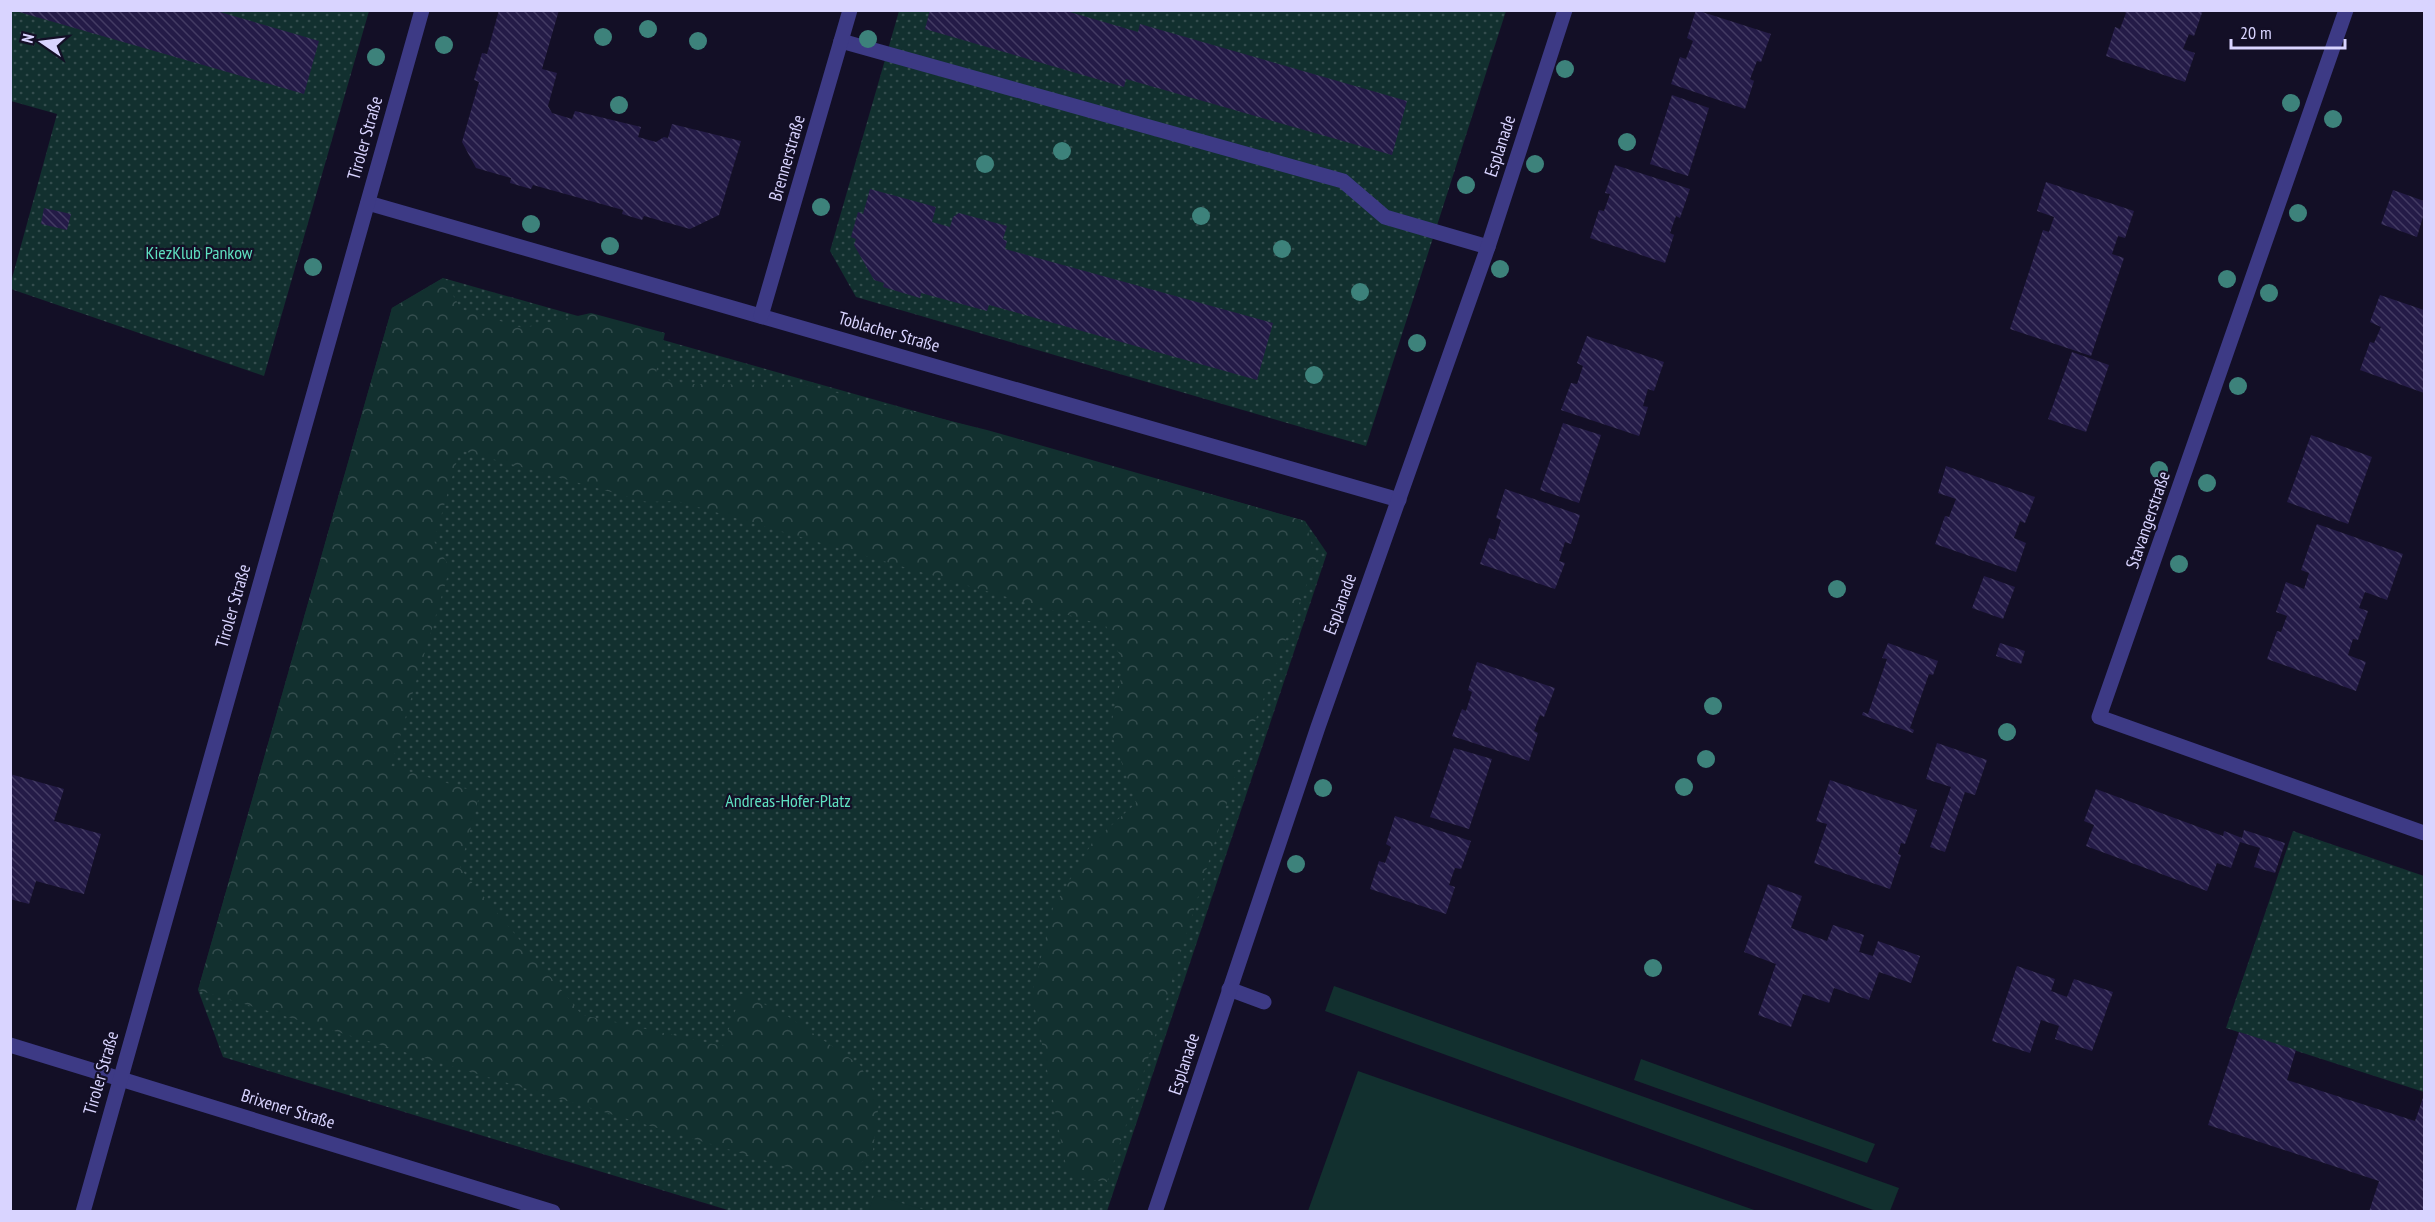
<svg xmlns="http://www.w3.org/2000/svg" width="2435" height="1222" font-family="'PT Sans Narrow',sans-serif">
<defs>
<pattern id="green-dots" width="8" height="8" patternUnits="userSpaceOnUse" patternTransform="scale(1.5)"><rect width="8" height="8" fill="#12302f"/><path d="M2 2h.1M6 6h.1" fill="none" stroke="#344d4e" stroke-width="1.8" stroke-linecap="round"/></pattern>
<pattern id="forest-crowns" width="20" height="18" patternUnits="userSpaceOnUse" patternTransform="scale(1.5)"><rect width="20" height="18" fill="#12302f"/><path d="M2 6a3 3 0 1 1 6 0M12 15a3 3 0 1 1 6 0" fill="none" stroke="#344d4e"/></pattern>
<pattern id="building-back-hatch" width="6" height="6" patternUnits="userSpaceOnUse" patternTransform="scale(1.5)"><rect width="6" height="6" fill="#241b47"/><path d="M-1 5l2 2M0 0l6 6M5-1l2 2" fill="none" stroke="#433b63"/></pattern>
</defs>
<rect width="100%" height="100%" fill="#130f26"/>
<g fill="url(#green-dots)">
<path d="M11 11H369L264 376 11 289V282L57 114 11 101Z"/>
<path d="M899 11H1506L1366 446 856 297 830 251Z"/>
<path d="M443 278 1305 521 1327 553 1107 1211H731L223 1057 198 990 392 308Z"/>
<path d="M2293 831 2424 876V1092L2226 1028Z"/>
</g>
<path fill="url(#forest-crowns)" d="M443 278 461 309 523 328 591 313 665 333 655 377 686 384 805 385 987 430 1305 521 1316 559 1238 767 1147 1062 1107 1182 1068 1176 1032 994 1053 908 1092 843 1136 803 1110 730 1124 664 1106 626 677 501 647 502 460 450 434 541 450 568 391 766 480 793 460 868 582 1015 723 1046 741 994 780 1011 860 1065 879 1102 873 1150 853 1172 797 1170 198 990 392 308Z"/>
<g fill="#12302f">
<path d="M1334 986 1899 1188 1890 1211H1876L1325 1011Z"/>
<path d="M1641 1059 1875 1144 1867 1163 1634 1080Z"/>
<path d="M1358 1071 1757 1211H1308Z"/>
<path d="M874 1195 929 1211H869Z"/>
</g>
<g fill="url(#building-back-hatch)">
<path d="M12 10H213L319 41 304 94Z"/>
<path d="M499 10H559L542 69 557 73 548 106 552 113 572 119 575 111 641 127 638 137 656 142 664 137 668 138 672 124 741 141 719 215 690 229 644 216 642 220 622 214 623 210 533 185 531 189 510 183 511 178 476 168 462 142 479 82 474 80 482 53 487 54Z"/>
<path d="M930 10H1063L1138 32 1140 24 1407 101 1392 155 1126 79 1124 87 925 29Z"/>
<path d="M1696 10 1771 34 1761 62 1757 61 1750 79 1754 81 1745 109 1671 84 1680 57 1686 59 1693 41 1687 38Z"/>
<path d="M2122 10H2203L2194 36 2189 34 2183 49 2195 53 2185 82 2106 56 2115 27 2120 29 2126 13Z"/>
<path d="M1672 95 1709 108 1688 176 1650 164Z"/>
<path d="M1615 165 1690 189 1680 218 1676 216 1670 233 1674 235 1665 263 1590 238 1599 210 1604 211 1610 194 1605 193Z"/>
<path d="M2046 182 2134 211 2125 238 2118 236 2112 254 2124 258 2091 356 2010 329 2043 230 2049 232 2054 217 2037 211Z"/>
<path d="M870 189 936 207 932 222 950 227 953 217 959 213 1007 226 1003 239 1007 241 1005 249 1273 323 1257 380 989 305 987 311 921 293 920 298 883 287 884 283 874 280 854 245 856 239 851 237 858 212 863 214Z"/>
<path d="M2393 190 2424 201V213L2417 237 2381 224Z"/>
<path d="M44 208 71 214 67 230 41 224Z"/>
<path d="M2380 295 2424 310V393L2360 370 2370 342 2374 343 2381 327 2370 322Z"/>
<path d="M1587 336 1664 362 1654 391 1648 389 1643 406 1648 407 1639 436 1561 410 1571 383 1577 384 1583 366 1577 363Z"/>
<path d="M2072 352 2109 365 2086 432 2048 419Z"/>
<path d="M1563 423 1601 435 1579 503 1540 490Z"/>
<path d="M2311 435 2372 457 2348 524 2287 502Z"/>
<path d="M1946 466 2035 497 2025 523 2020 521 2014 538 2026 543 2016 572 1935 544 1945 516 1949 517 1956 499 1938 493Z"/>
<path d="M1505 489 1580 515 1571 544 1565 542 1559 561 1565 563 1555 589 1480 564 1489 538 1495 540 1501 520 1496 518Z"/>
<path d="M2317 524 2403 554 2387 600 2365 592 2359 608 2368 611 2358 640 2353 639 2348 655 2366 662 2356 691 2267 659 2277 631 2281 632 2287 616 2276 612 2286 582 2304 589 2309 573 2301 570Z"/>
<path d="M1984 576 2015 587 2003 619 1972 608Z"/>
<path d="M1888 643 1938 661 1933 675 1929 674 1910 728 1914 730 1913 733 1862 715 1863 712 1868 714 1887 659 1882 658Z"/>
<path d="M2000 643 2025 651 2021 664 1996 656Z"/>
<path d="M1477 662 1555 688 1544 717 1540 715 1534 731 1538 733 1529 761 1452 736 1462 709 1466 711 1472 692 1468 690Z"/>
<path d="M1937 743 1987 760 1975 795 1965 792 1945 852 1930 847 1951 787 1926 779Z"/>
<path d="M1454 748 1492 759 1469 829 1430 817Z"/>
<path d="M10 774 64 789 54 821 101 834 84 894 36 881 29 904 10 899Z"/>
<path d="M1830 780 1917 810 1905 844 1901 843 1898 854 1901 855 1890 889 1814 863 1827 824 1816 821Z"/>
<path d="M2096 789 2223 836 2224 831 2242 838 2244 830 2285 843 2275 873 2254 867 2260 848 2240 842 2231 868 2217 863 2207 891 2086 846 2094 825 2084 821Z"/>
<path d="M1395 816 1471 841 1461 869 1455 868 1449 885 1455 887 1446 914 1370 889 1379 861 1385 863 1391 847 1386 844Z"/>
<path d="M1768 884 1802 896 1791 928 1827 941 1833 925 1864 935 1859 952 1873 956 1878 941 1920 956 1911 983 1879 972 1869 1000 1834 988 1829 1003 1803 994 1791 1027 1758 1015 1776 964 1744 952Z"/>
<path d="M2017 966 2055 979 2051 991 2067 997 2074 979 2113 992 2092 1051 2055 1039 2059 1026 2041 1020 2030 1053 1992 1041Z"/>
<path d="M2239 1032 2296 1050 2287 1080 2415 1121 2424 1095V1212H2369L2379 1181 2208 1125Z"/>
</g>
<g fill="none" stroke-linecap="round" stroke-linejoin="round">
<g stroke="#3d3a85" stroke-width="15">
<path d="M2346 10 2099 717 2424 833"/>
<path d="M841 41 1343 181 1385 217 1488 247"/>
<path d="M368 203 1399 500"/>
<path d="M761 316 850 10"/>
<path d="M1229 989 1264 1002"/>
<path d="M10 1045 553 1212"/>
<path d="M83 1212 422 10"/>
<path d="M1155 1212 1318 727 1488 247 1565 10"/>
</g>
</g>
<g fill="#3d827b">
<circle cx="648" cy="29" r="9"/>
<circle cx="603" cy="37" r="9"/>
<circle cx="868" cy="39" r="9"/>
<circle cx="698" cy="41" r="9"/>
<circle cx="444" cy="45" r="9"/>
<circle cx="376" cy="57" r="9"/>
<circle cx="1565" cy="69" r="9"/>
<circle cx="2291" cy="103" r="9"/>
<circle cx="619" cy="105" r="9"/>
<circle cx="2333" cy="119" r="9"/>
<circle cx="1627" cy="142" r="9"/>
<circle cx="1062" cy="151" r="9"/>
<circle cx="985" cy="164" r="9"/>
<circle cx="1535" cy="164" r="9"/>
<circle cx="1466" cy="185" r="9"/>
<circle cx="821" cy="207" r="9"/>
<circle cx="2298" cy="213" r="9"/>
<circle cx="1201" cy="216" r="9"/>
<circle cx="531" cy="224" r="9"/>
<circle cx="610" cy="246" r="9"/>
<circle cx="1282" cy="249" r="9"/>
<circle cx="313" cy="267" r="9"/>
<circle cx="1500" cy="269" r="9"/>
<circle cx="2227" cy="279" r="9"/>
<circle cx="1360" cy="292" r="9"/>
<circle cx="2269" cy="293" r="9"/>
<circle cx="1417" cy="343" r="9"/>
<circle cx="1314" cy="375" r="9"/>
<circle cx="2238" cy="386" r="9"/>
<circle cx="2159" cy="470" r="9"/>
<circle cx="2207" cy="483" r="9"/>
<circle cx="2179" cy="564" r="9"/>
<circle cx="1837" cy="589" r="9"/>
<circle cx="1713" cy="706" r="9"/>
<circle cx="2007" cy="732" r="9"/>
<circle cx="1706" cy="759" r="9"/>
<circle cx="1684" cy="787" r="9"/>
<circle cx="1323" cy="788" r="9"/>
<circle cx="1296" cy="864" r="9"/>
<circle cx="1653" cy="968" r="9"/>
</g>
<g text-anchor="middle" stroke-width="4.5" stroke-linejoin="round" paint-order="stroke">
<g font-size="18" fill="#d9d4ff" stroke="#130f26">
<text transform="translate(365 138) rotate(-74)" y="6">Tiroler Straße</text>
<text transform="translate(1500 146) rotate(-72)" y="6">Esplanade</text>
<text transform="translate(787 158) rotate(-74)" y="6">Brennerstraße</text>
<text transform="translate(889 332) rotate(16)" y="6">Toblacher Straße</text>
<text transform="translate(2148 520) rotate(-71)" y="6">Stavangerstraße</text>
<text transform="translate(1340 604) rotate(-70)" y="6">Esplanade</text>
<text transform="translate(233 606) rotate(-74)" y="6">Tiroler Straße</text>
<text transform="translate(1184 1064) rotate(-72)" y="6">Esplanade</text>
<text transform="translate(101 1073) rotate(-74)" y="6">Tiroler Straße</text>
<text transform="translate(288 1109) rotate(17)" y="6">Brixener Straße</text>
</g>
<g font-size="18" fill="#5fe0c0" stroke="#130f26">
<text x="199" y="259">KiezKlub Pankow</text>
<text x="788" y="807">Andreas-Hofer-Platz</text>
</g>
</g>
<rect width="2435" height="1222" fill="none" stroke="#d9d4ff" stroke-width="24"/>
<g transform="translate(42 42) rotate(284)" stroke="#130f26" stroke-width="4.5" paint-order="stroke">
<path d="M0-4.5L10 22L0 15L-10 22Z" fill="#d9d4ff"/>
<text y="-9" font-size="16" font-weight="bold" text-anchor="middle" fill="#d9d4ff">N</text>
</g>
<path d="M2231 39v9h114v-9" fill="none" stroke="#d9d4ff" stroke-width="3"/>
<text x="2240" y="39" font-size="18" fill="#d9d4ff" stroke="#130f26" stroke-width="4.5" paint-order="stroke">20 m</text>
</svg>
